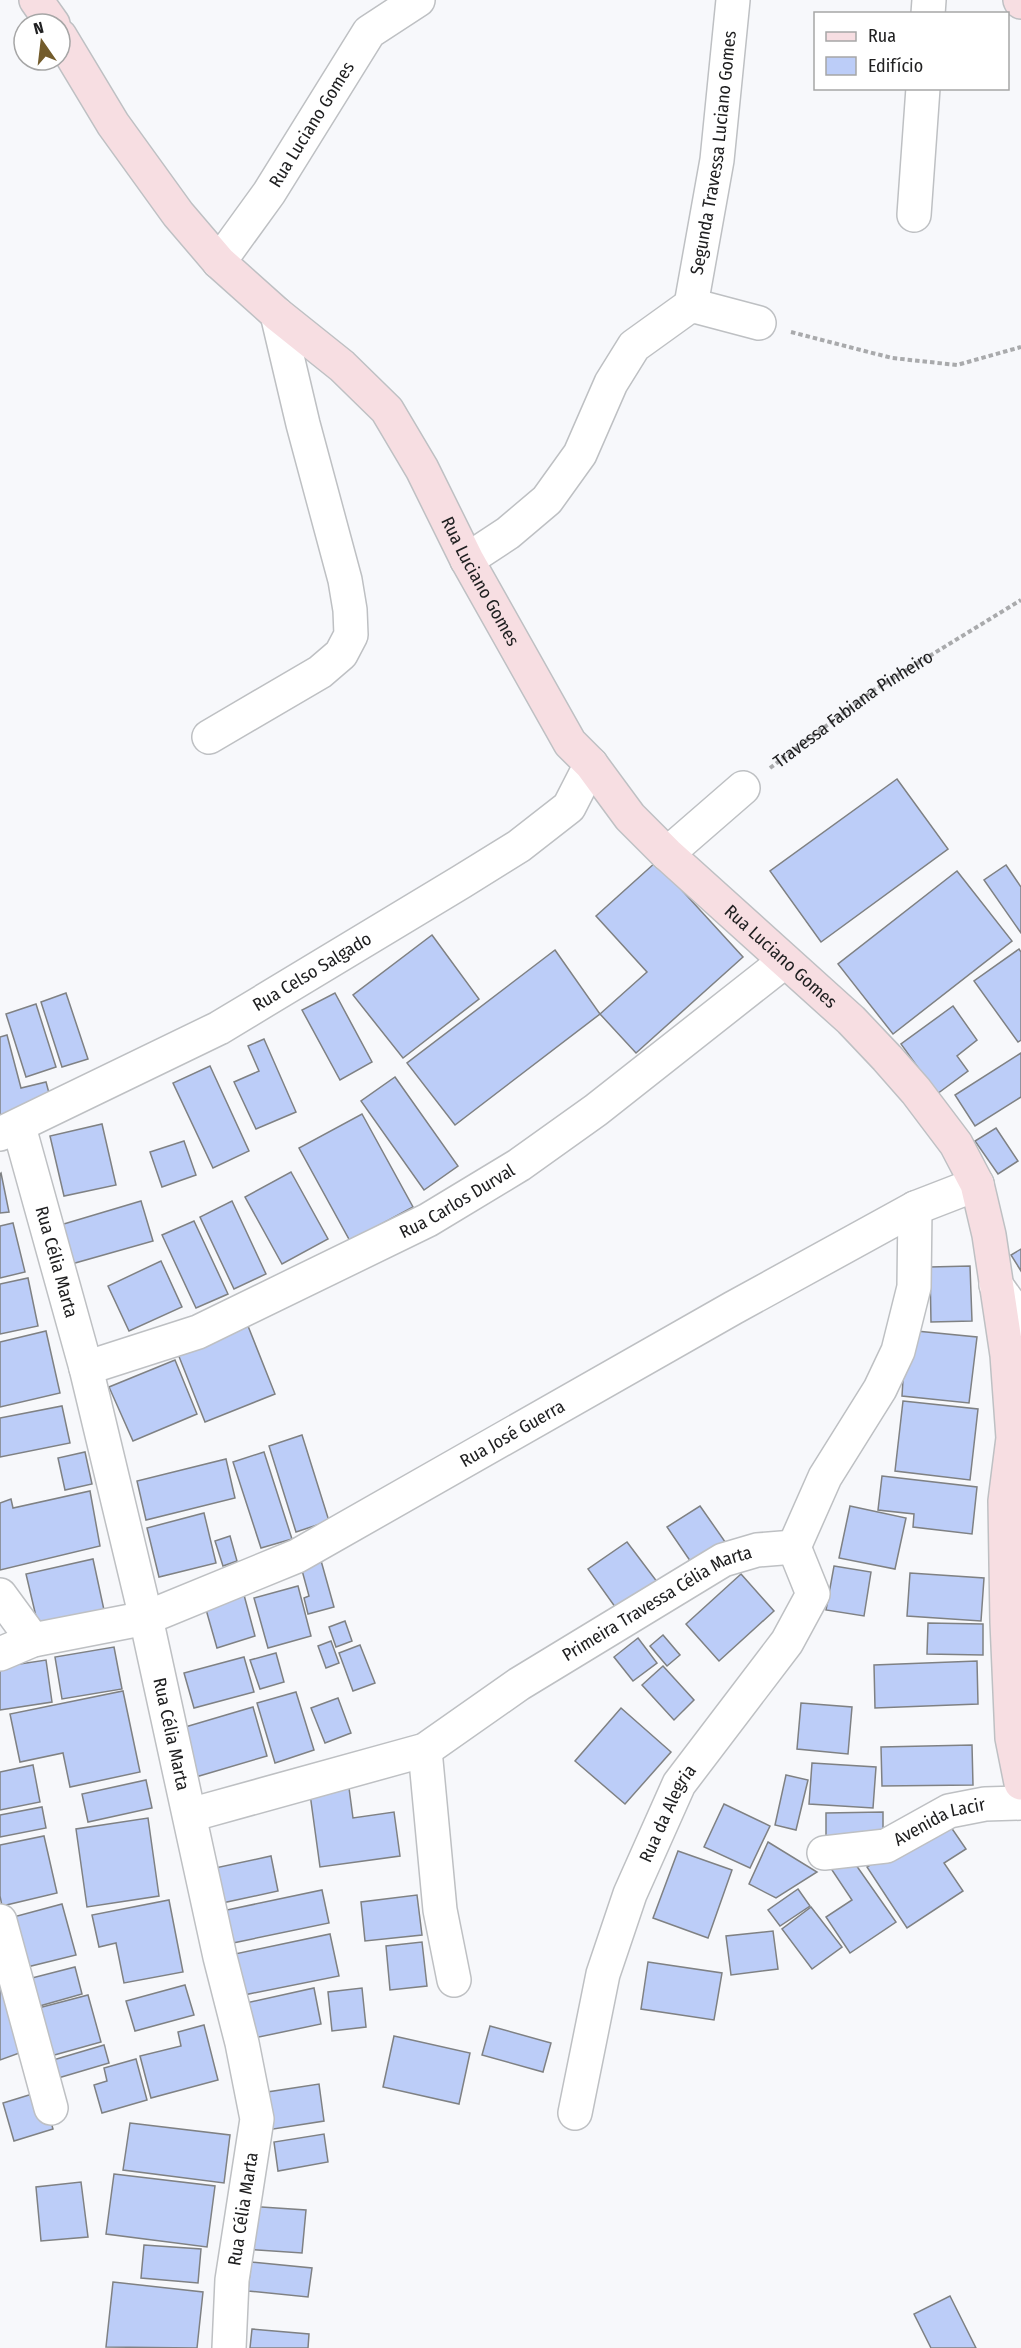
<svg xmlns="http://www.w3.org/2000/svg" width="1021" height="2348" font-family="'Fira Sans Condensed',sans-serif">
<rect width="100%" height="100%" fill="#f7f8fb"/>
<g fill="#bccdf8" stroke="#7f8183" stroke-width="1.5">
<path d="M897 779 948 849 821 942 770 871Z"/>
<path d="M656 862 743 957 636 1053 600 1014 647 972 596 916Z"/>
<path d="M1006 865 1021 887V933L984 880Z"/>
<path d="M957 871 1012 941 893 1034 838 964Z"/>
<path d="M432 935 479 999 403 1058 353 995Z"/>
<path d="M1019 949 1021 952V1040L1018 1042 974 981Z"/>
<path d="M555 950 600 1014 455 1125 407 1063Z"/>
<path d="M66 993 88 1059 62 1067 41 1002Z"/>
<path d="M335 993 372 1062 340 1080 302 1010Z"/>
<path d="M36 1004 56 1067 26 1077 6 1014Z"/>
<path d="M953 1006 977 1040 957 1056 968 1071 937 1094 901 1044Z"/>
<path d="M7 1035 21 1088 46 1082 52 1104 0 1117V1037Z"/>
<path d="M264 1039 296 1112 256 1129 234 1082 259 1071 248 1046Z"/>
<path d="M1021 1053V1097L975 1126 955 1095Z"/>
<path d="M210 1066 249 1151 213 1168 173 1083Z"/>
<path d="M395 1077 458 1166 424 1190 361 1101Z"/>
<path d="M362 1114 413 1207 350 1241 299 1148Z"/>
<path d="M102 1124 116 1185 64 1196 50 1136Z"/>
<path d="M996 1128 1018 1161 998 1174 975 1141Z"/>
<path d="M184 1141 196 1175 162 1187 150 1152Z"/>
<path d="M291 1172 328 1239 282 1264 245 1197Z"/>
<path d="M1 1173 9 1212 0 1213V1174Z"/>
<path d="M141 1201 153 1241 68 1265 57 1226Z"/>
<path d="M232 1201 266 1274 234 1289 200 1217Z"/>
<path d="M194 1221 228 1294 196 1308 162 1235Z"/>
<path d="M13 1223 25 1272 0 1278V1226Z"/>
<path d="M1021 1249V1271L1011 1255Z"/>
<path d="M161 1261 182 1307 129 1331 108 1286Z"/>
<path d="M970 1266 972 1321 931 1322 930 1267Z"/>
<path d="M28 1278 38 1326 0 1334V1284Z"/>
<path d="M248 1326 275 1394 205 1422 178 1354Z"/>
<path d="M906 1330 977 1337 969 1403 902 1396Z"/>
<path d="M46 1331 60 1393 0 1407V1342Z"/>
<path d="M175 1360 197 1414 133 1441 109 1387Z"/>
<path d="M903 1401 978 1409 970 1480 895 1471Z"/>
<path d="M62 1406 70 1443 0 1457V1418Z"/>
<path d="M302 1435 329 1521 296 1532 269 1446Z"/>
<path d="M85 1452 92 1484 65 1490 58 1458Z"/>
<path d="M264 1452 292 1539 261 1548 233 1462Z"/>
<path d="M226 1459 235 1498 146 1520 137 1481Z"/>
<path d="M882 1476 977 1487 972 1534 913 1527 914 1514 878 1510Z"/>
<path d="M90 1491 100 1546 0 1570V1503L11 1499 13 1508Z"/>
<path d="M700 1506 728 1546 695 1568 667 1527Z"/>
<path d="M850 1506 906 1518 895 1569 839 1558Z"/>
<path d="M204 1513 216 1563 159 1577 147 1528Z"/>
<path d="M230 1536 237 1561 223 1566 215 1541Z"/>
<path d="M627 1542 658 1583 618 1611 588 1569Z"/>
<path d="M320 1557 334 1607 308 1614 304 1598 309 1596 300 1563Z"/>
<path d="M93 1559 104 1610 38 1625 26 1574Z"/>
<path d="M834 1566 871 1572 864 1616 826 1610Z"/>
<path d="M910 1573 984 1578 981 1621 907 1616Z"/>
<path d="M741 1574 774 1611 719 1661 686 1624Z"/>
<path d="M298 1586 311 1636 268 1648 254 1598Z"/>
<path d="M244 1595 255 1636 217 1648 205 1606Z"/>
<path d="M345 1621 352 1641 336 1647 329 1627Z"/>
<path d="M928 1623 983 1624V1655L927 1654Z"/>
<path d="M663 1635 680 1655 667 1666 650 1646Z"/>
<path d="M638 1638 657 1663 633 1681 614 1657Z"/>
<path d="M331 1641 339 1663 326 1668 318 1646Z"/>
<path d="M360 1645 375 1683 353 1691 339 1653Z"/>
<path d="M114 1647 122 1689 62 1699 55 1657Z"/>
<path d="M276 1653 284 1682 260 1689 250 1660Z"/>
<path d="M244 1657 254 1692 194 1708 184 1673Z"/>
<path d="M46 1660 52 1702 0 1710V1667Z"/>
<path d="M977 1661 978 1704 875 1708 874 1665Z"/>
<path d="M663 1666 694 1700 674 1720 642 1685Z"/>
<path d="M123 1691 140 1772 70 1787 63 1753 20 1762 10 1714Z"/>
<path d="M296 1692 314 1750 275 1763 257 1703Z"/>
<path d="M338 1698 351 1733 325 1743 311 1708Z"/>
<path d="M801 1703 852 1707 848 1754 797 1749Z"/>
<path d="M253 1707 267 1756 189 1779 175 1730Z"/>
<path d="M621 1708 671 1752 625 1804 575 1761Z"/>
<path d="M972 1745 973 1785 882 1786 881 1747Z"/>
<path d="M812 1763 876 1767 873 1808 809 1804Z"/>
<path d="M33 1765 40 1802 0 1810V1772Z"/>
<path d="M786 1775 808 1780 796 1830 775 1825Z"/>
<path d="M146 1780 152 1808 88 1822 82 1794Z"/>
<path d="M349 1788 353 1818 394 1812 400 1856 320 1867 310 1794Z"/>
<path d="M724 1804 770 1826 750 1868 704 1847Z"/>
<path d="M42 1807 46 1828 0 1837V1815Z"/>
<path d="M883 1812V1839L826 1840V1813Z"/>
<path d="M944 1817 966 1849 944 1863 963 1891 907 1928 867 1867Z"/>
<path d="M148 1818 159 1896 87 1907 76 1829Z"/>
<path d="M44 1836 57 1893 2 1906 0 1896V1845Z"/>
<path d="M768 1842 817 1872 776 1898 749 1884Z"/>
<path d="M678 1851 732 1870 708 1938 653 1918Z"/>
<path d="M849 1855 896 1922 850 1953 826 1917 852 1900 830 1867Z"/>
<path d="M271 1856 278 1891 222 1903 215 1868Z"/>
<path d="M798 1889 810 1906 780 1926 768 1910Z"/>
<path d="M322 1890 329 1923 228 1944 222 1911Z"/>
<path d="M417 1895 422 1935 365 1941 361 1902Z"/>
<path d="M169 1900 183 1972 124 1983 116 1943 99 1947 92 1915Z"/>
<path d="M62 1904 76 1955 19 1969 6 1919Z"/>
<path d="M811 1907 842 1947 812 1969 782 1929Z"/>
<path d="M773 1931 778 1969 731 1975 726 1936Z"/>
<path d="M330 1934 339 1976 244 1995 235 1954Z"/>
<path d="M422 1942 427 1986 390 1990 386 1946Z"/>
<path d="M648 1962 722 1973 714 2020 641 2009Z"/>
<path d="M75 1967 82 1994 36 2007 28 1979Z"/>
<path d="M10 1985 33 2048 0 2060V1988Z"/>
<path d="M185 1985 194 2015 135 2031 126 2001Z"/>
<path d="M314 1988 321 2024 254 2038 246 2003Z"/>
<path d="M362 1988 366 2027 332 2031 328 1992Z"/>
<path d="M88 1995 101 2042 40 2059 27 2011Z"/>
<path d="M204 2025 218 2080 151 2098 140 2056 181 2046 178 2032Z"/>
<path d="M490 2026 551 2043 543 2072 482 2055Z"/>
<path d="M394 2036 470 2053 459 2104 383 2087Z"/>
<path d="M104 2045 109 2063 48 2081 43 2063Z"/>
<path d="M136 2059 147 2100 102 2113 94 2085 107 2081 104 2068Z"/>
<path d="M319 2084 324 2121 267 2130 261 2093Z"/>
<path d="M42 2091 53 2129 14 2141 3 2103Z"/>
<path d="M130 2123 230 2135 224 2183 123 2170Z"/>
<path d="M324 2134 328 2162 278 2171 274 2142Z"/>
<path d="M114 2174 215 2186 207 2247 106 2234Z"/>
<path d="M81 2182 88 2237 41 2241 36 2187Z"/>
<path d="M248 2206 306 2210 302 2253 244 2249Z"/>
<path d="M144 2245 201 2249 198 2283 141 2278Z"/>
<path d="M251 2262 312 2268 308 2297 248 2291Z"/>
<path d="M113 2282 203 2292 197 2348 106 2347Z"/>
<path d="M950 2296 976 2348H931L914 2314Z"/>
<path d="M252 2329 309 2334 308 2348H250Z"/>
</g>
<g fill="none" stroke-linecap="round" stroke-linejoin="round">
<g stroke="#bec0c3" stroke-width="36">
<g id="street">
<path d="M928 14 929 0"/>
<path d="M914 215 923 88"/>
<path id="s2" d="M219 262 269 193 369 32 418 0"/>
<path id="s3" d="M691 305 717 160 733 0"/>
<path d="M467 560 508 533 547 500 580 454 611 383 634 346 691 305 759 323"/>
<path d="M209 737 320 672 341 654 351 635 350 610 345 580 303 424 277 314"/>
<path d="M667 854 743 788"/>
<path id="s4" d="M19 1127 86 1368 146 1618 220 1957 242 2043 257 2119 232 2280 229 2348"/>
<path id="s5" d="M0 1134 219 1028 461 882 519 846 569 807 591 764"/>
<path d="M996 1285 1021 1320"/>
<path id="s6" d="M86 1368 198 1332 428 1220 519 1165 596 1110 785 961"/>
<path d="M794 1547 825 1477 880 1389 898 1351 914 1287 915 1208"/>
<path d="M0 1595 33 1640"/>
<path id="s7" d="M0 1654 33 1640 146 1618 297 1556 733 1308 915 1208 977 1184"/>
<path d="M425 1750 440 1910 454 1980"/>
<path id="s8" d="M190 1815 425 1750 519 1684 723 1560 757 1550 794 1547"/>
<path id="s9" d="M824 1853 886 1846 949 1811 985 1804 1021 1803"/>
<path d="M0 1921 51 2108"/>
<path id="s10" d="M575 2113 603 1974 630 1894 679 1784 787 1642 813 1594 794 1547"/>
</g>
</g>
<g stroke="#bec0c3" stroke-width="36">
<g id="secondary">
<path d="M36 0 53 24"/>
<path d="M1020 0 1021 2"/>
<path id="s11" d="M60 36 113 124 178 214 219 262 277 314 342 366 387 410 422 469 467 560 570 743 591 764 630 817 667 854 851 1020 887 1058 916 1091 956 1144 977 1184 989 1235 1007 1355 1013 1438 1005 1501 1007 1622 1012 1738 1021 1783"/>
</g>
</g>
<g stroke="#a9aaac" stroke-width="4" stroke-dasharray="4.5 3" stroke-linecap="butt">
<path d="M791 332 892 358 957 365 1021 347"/>
<path id="s1" d="M770 768 874 690 1021 600"/>
</g>
<use href="#street" stroke="#fff" stroke-width="33"/>
<use href="#secondary" stroke="#f7dee2" stroke-width="33"/>
</g>
<g text-anchor="middle" stroke-width="4.5" stroke-linejoin="round" paint-order="stroke">
<g font-size="18" fill="#202021" stroke="#fff">
<text dy="6" stroke="none"><textPath href="#s2" startOffset="166">Rua Luciano Gomes</textPath></text>
<text dy="6" stroke="none"><textPath href="#s3" startOffset="154">Segunda Travessa Luciano Gomes</textPath></text>
<text dy="6" stroke="none"><textPath href="#s11" startOffset="696">Rua Luciano Gomes</textPath></text>
<text dy="6" stroke="none"><textPath href="#s1" startOffset="102">Travessa Fabiana Pinheiro</textPath></text>
<text dy="6" stroke="none"><textPath href="#s11" startOffset="1182">Rua Luciano Gomes</textPath></text>
<text dy="6" stroke="none"><textPath href="#s5" startOffset="352">Rua Celso Salgado</textPath></text>
<text dy="6" stroke="none"><textPath href="#s6" startOffset="408">Rua Carlos Durval</textPath></text>
<text dy="6" stroke="none"><textPath href="#s4" startOffset="140">Rua Célia Marta</textPath></text>
<text dy="6" stroke="none"><textPath href="#s7" startOffset="562">Rua José Guerra</textPath></text>
<text dy="6" stroke="none"><textPath href="#s8" startOffset="519">Primeira Travessa Célia Marta</textPath></text>
<text dy="6" stroke="none"><textPath href="#s4" startOffset="626">Rua Célia Marta</textPath></text>
<text dy="6" stroke="none"><textPath href="#s10" startOffset="315">Rua da Alegria</textPath></text>
<text dy="6" stroke="none"><textPath href="#s9" startOffset="122">Avenida Lacir</textPath></text>
<text transform="translate(243 2209) rotate(-81)" y="6">Rua Célia Marta</text>
</g>
</g>
<rect x="814" y="12" width="195" height="78" fill="#ffffff" stroke="#a6a6a6" stroke-width="1.5"/>
<rect x="826" y="32" width="30" height="9" fill="#f7dee2" stroke="#a6a6a6" stroke-width="1.5"/>
<text x="868" y="42" font-size="18" fill="#202021">Rua</text>
<rect x="826" y="57" width="30" height="18" fill="#bccdf8" stroke="#a6a6a6" stroke-width="1.5"/>
<text x="868" y="72" font-size="18" fill="#202021">Edifício</text>
<g transform="translate(42 42) rotate(346)"><circle r="28" fill="#ffffff" stroke="#a6a6a6" stroke-width="1.5"/>
<path d="M0-4.5L10 22L0 15L-10 22Z" fill="#735c2c"/>
<text y="-9" font-size="16" font-weight="bold" text-anchor="middle" fill="#202021">N</text>
</g>
</svg>
